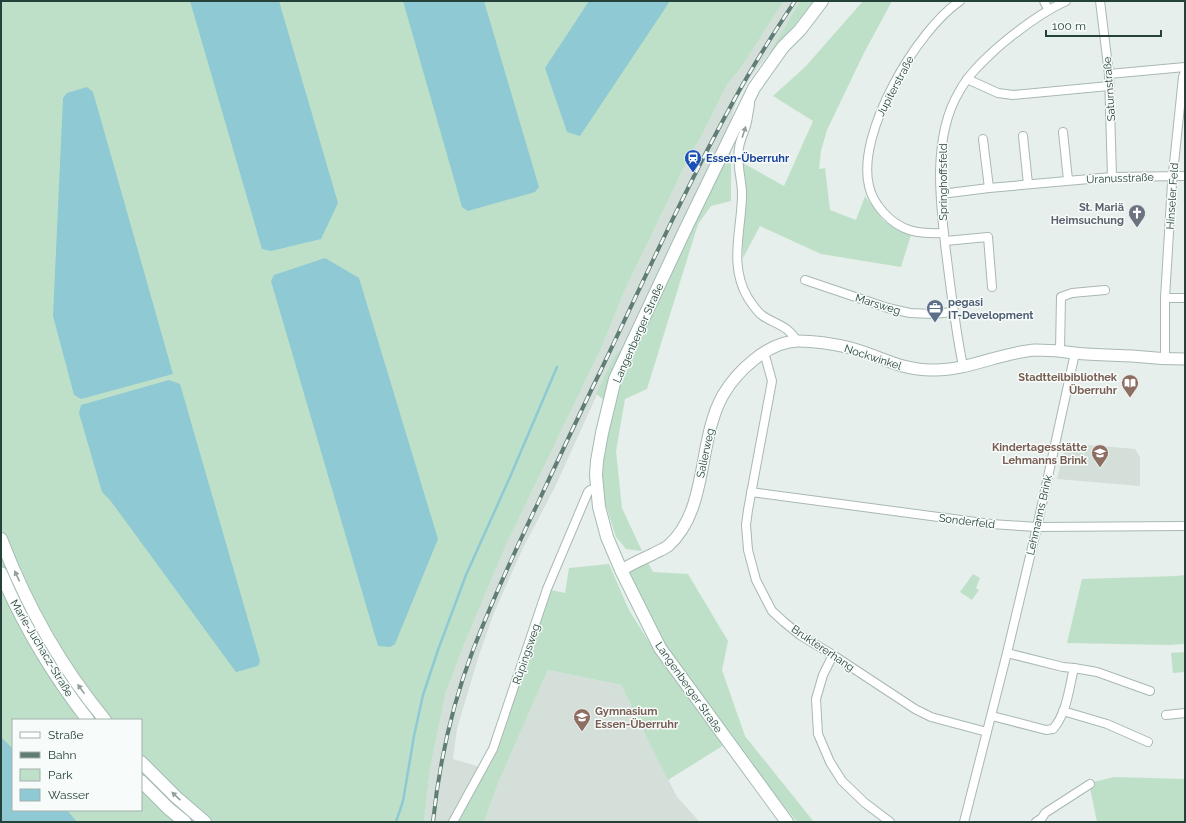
<svg xmlns="http://www.w3.org/2000/svg" width="1186" height="823" font-family="Raleway,sans-serif">
<rect width="100%" height="100%" fill="#e6efeb"/>
<g fill="#d4dfda">
<path d="M784 1H800L768 55 752 75 737 99 724 143 631 339 615 355 556 485 522 550 494 613 479 655 457 729 453 759 480 767 451 822H424L430 769 446 692 462 650 506 545 583 386 603 344 624 292 689 157 702 135 728 83 740 69Z"/>
<path d="M1066 443 1135 449 1140 457V486L1057 479Z"/>
<path d="M548 670 621 685 677 797 700 822H484L499 781Z"/>
</g>
<g fill="#bfe0c8" fill-rule="evenodd">
<path d="M1 1H784L740 69 728 83 702 135 689 157 624 292 603 344 583 386 506 545 462 650 446 692 430 769 424 822H1ZM13 720H141V810H13Z"/>
<path d="M800 1H814L785 37 768 55Z"/>
<path d="M863 1H892L864 53 827 130 821 151 819 169 825 168 830 210 856 220 865 196 883 220 896 229 911 235 901 267 821 254 760 226 743 258 742 226 746 183 743 163 784 186 813 121 773 96 806 66Z"/>
<path d="M731 146V201L711 206 698 224 647 389 625 399 616 451 622 508 642 551 626 549 616 537 601 490 606 437 615 410 614 394Z"/>
<path d="M631 339 607 402 596 394 615 355Z"/>
<path d="M647 561 653 572 688 574 728 641 722 670 745 736 814 822H797L739 749 692 687 646 615 630 573Z"/>
<path d="M609 564 629 610 659 658 724 745 668 780 621 685 548 670 499 781 484 822H456L489 761 527 661 551 590 565 593 569 568Z"/>
<path d="M973 574 980 578 976 588 979 590 972 600 960 592Z"/>
<path d="M1185 575V644L1169 645 1067 643 1082 579 1176 576Z"/>
<path d="M1185 652V672L1173 673 1171 653Z"/>
<path d="M1114 777 1185 779V822H1097L1089 783Z"/>
</g>
<g fill="#8ec9d4">
<path d="M190 1H279L338 203 321 239 271 251 262 249Z"/>
<path d="M403 1H484L539 187 535 192 468 211 462 207Z"/>
<path d="M589 1H670L580 136 567 132 545 68Z"/>
<path d="M87 87 93 92 173 374 81 399 74 395 53 316 63 98 67 93Z"/>
<path d="M325 258 359 278 438 539 395 644 390 647 378 646 271 281 274 275Z"/>
<path d="M169 380 180 384 260 661 258 666 236 672 110 500 102 492 79 413 81 405Z"/>
<path d="M1 737 13 749V810H67L77 822H1Z"/>
</g>
<g fill="none" stroke-linecap="round" stroke-linejoin="round">
<path stroke="#8ec9d4" stroke-width="2.5" d="M396 822 403 801 414 736 423 695 438 650 466 575 510 477 557 367"/>
<g stroke="#a8b8b2" stroke-width="10">
<g id="minor">
<path d="M1044 1 1048 9"/>
<path d="M1100 1 1109 74 1112 177"/>
<path d="M1109 74 1185 67"/>
<path d="M967 79 998 93 1013 95 1109 86"/>
<path d="M750 104C749 110 748 116 747 122 745 131 740 139 739 148 736 163 742 179 742 194 742 229 728 265 748 298 752 304 757 312 763 316 778 326 786 324 797 341"/>
<path d="M1063 132 1068 180"/>
<path d="M1023 136 1028 184"/>
<path d="M983 139 989 188"/>
<path d="M941 194 989 188 1112 177 1185 176"/>
<path d="M944 233C918 234 901 232 883 212 876 204 871 196 869 186 856 133 917 30 960 1"/>
<path d="M945 241 988 237 992 287"/>
<path d="M805 280 888 308 910 313 933 314 953 312"/>
<path d="M1165 298H1185"/>
<path d="M1060 351 1061 297 1072 293 1105 290"/>
<path d="M763 354 766 359 772 381 748 510 746 525 748 550 756 580 772 611 784 622 800 635 833 655 915 709 931 717 987 732"/>
<path d="M1165 359V298L1172 183 1183 77 1185 71"/>
<path d="M963 366C955 328 951 290 946 252 940 202 932 137 959 92 968 75 982 62 996 49 1018 30 1040 13 1066 1"/>
<path d="M751 492 991 524 1037 527 1185 526"/>
<path d="M1007 653 1063 667 1074 668 1097 672 1150 691"/>
<path d="M833 655 823 675 816 699 818 734 830 762 842 781 865 803 890 822"/>
<path d="M1063 711 1107 724 1148 742"/>
<path d="M1166 715 1185 713"/>
<path d="M992 716 1046 730 1053 729C1067 713 1069 688 1074 668"/>
<path d="M453 822 493 749 547 589 588 492 590 490 597 488"/>
<path d="M964 822 1007 653 1037 527 1075 353"/>
<path d="M1036 822 1042 818 1045 813 1090 784"/>
</g>
</g>
<g stroke="#a8b8b2" stroke-width="13">
<path id="tertiary" d="M621 570C632 564 642 559 653 554 658 551 664 549 668 546 709 510 697 441 723 395 737 371 769 341 798 341 815 341 834 344 851 348 880 356 900 370 932 370 968 371 1001 352 1036 350 1050 350 1062 351 1075 353 1094 355 1113 355 1132 356 1150 358 1167 359 1185 359"/>
</g>
<g stroke="#a4bbb3" stroke-width="14">
<g id="secondary">
<path d="M1 539C26 604 60 666 105 720"/>
<path d="M1 573C23 625 53 675 88 720"/>
<path d="M141 762 176 797 205 822"/>
<path d="M141 781 169 809 185 822"/>
<path d="M787 822 660 648 621 570 607 537 599 507 596 475 597 461 602 433 615 379 685 230 754 88 783 47 800 30 822 1"/>
</g>
</g>
<use href="#minor" stroke="#fff" stroke-width="8"/>
<use href="#tertiary" stroke="#fff" stroke-width="11"/>
<use href="#secondary" stroke="#fff" stroke-width="12"/>
<g stroke="#5f7d75" stroke-width="4">
<path id="rail" d="M433 822C439 764 452 705 473 650 492 601 514 553 537 505 558 460 579 415 601 370 644 280 685 189 733 102 752 67 773 34 795 1"/>
</g>
<use href="#rail" stroke="#f7fbf9" stroke-width="2.5" stroke-dasharray="8" stroke-linecap="butt"/>
</g>
<defs><path id="oneway-solid" d="M-6-.8H1V-3.2L6.5 0L1 3.2V.8H-6Z"/></defs>
<g fill="#92a09c">
<use href="#oneway-solid" transform="translate(744 132) rotate(-72)"/>
<use href="#oneway-solid" transform="translate(17 576) rotate(-115)"/>
<use href="#oneway-solid" transform="translate(81 689) rotate(-126)"/>
<use href="#oneway-solid" transform="translate(176 796) rotate(-137)"/>
</g>
<defs>
<g id="station-pin" transform="scale(0.9)"><path d="M0 17L-7.5 6A9.5 9.5 0 1 1 7.5 6Z" fill="#1a4fb4" stroke="#f7fbf9"/><path d="M-3-6H3Q5-6 5-4V2Q5 4 3 4L4.5 6H3L1.5 4h-3L-3 6H-4.5L-3 4Q-5 4-5 2V-4Q-5-6-3-6ZM-3.5-4v3h7v-3ZM-3.5 1v1.5H-2V1ZM2 1v1.5H3.5V1Z" fill="#fff"/></g>
<g id="church-pin" transform="scale(0.9)"><path d="M0 17L-7.5 6A9.5 9.5 0 1 1 7.5 6Z" fill="#6b7280" stroke="#f7fbf9"/><path d="M-1.2-6h2.4v3.5h3.3v2.4h-3.3V6h-2.4V-.1h-3.3v-2.4h3.3Z" fill="#fff"/></g>
<g id="office-pin" transform="scale(0.9)"><path d="M0 17L-7.5 6A9.5 9.5 0 1 1 7.5 6Z" fill="#5c6f8a" stroke="#f7fbf9"/><path d="M-6-3h4V-5.5h4V-3h4V5H-6ZM-1-4.5V-3h2v-1.5ZM-6 0V1H6V0Z" fill="#fff"/></g>
<g id="library-pin" transform="scale(0.9)"><path d="M0 17L-7.5 6A9.5 9.5 0 1 1 7.5 6Z" fill="#8d6e63" stroke="#f7fbf9"/><path d="M-6-4Q-3-5.5-.7-3.5V5Q-3 3-6 4ZM6-4Q3-5.5 .7-3.5V5Q3 3 6 4Z" fill="#fff"/></g>
<g id="school-pin" transform="scale(0.9)"><path d="M0 17L-7.5 6A9.5 9.5 0 1 1 7.5 6Z" fill="#8d6e63" stroke="#f7fbf9"/><path d="M0-5L7-2L0 1L-7-2ZM-4 1L0 2.5L4 1V4Q0 6-4 4Z" fill="#fff"/></g>
</defs>
<g fill-rule="evenodd">
<use href="#station-pin" x="693" y="158"/>
<use href="#church-pin" x="1137" y="213"/>
<use href="#office-pin" x="935" y="308"/>
<use href="#library-pin" x="1130" y="383"/>
<use href="#school-pin" x="1100" y="453"/>
<use href="#school-pin" x="582" y="717"/>
</g>
<g text-anchor="middle" stroke-width="3" stroke-linejoin="round" paint-order="stroke">
<g font-size="11" fill="#24423a" stroke="#f7fbf9">
<text transform="translate(895 86) rotate(-62)" y="4">Jupiterstraße</text>
<text transform="translate(1109 89) rotate(-94)" y="4">Saturnstraße</text>
<text transform="translate(1120 178) rotate(-2)" y="4">Uranusstraße</text>
<text transform="translate(943 182) rotate(-90)" y="4">Springhoffsfeld</text>
<text transform="translate(1172 196) rotate(-86)" y="4">Hinseler Feld</text>
<text transform="translate(878 304) rotate(17)" y="4">Marsweg</text>
<text transform="translate(638 333) rotate(-66)" y="4">Langenberger Straße</text>
<text transform="translate(873 357) rotate(18)" y="4">Nockwinkel</text>
<text transform="translate(705 453) rotate(-78)" y="4">Salierweg</text>
<text transform="translate(1039 515) rotate(-77)" y="4">Lehmanns Brink</text>
<text transform="translate(967 521) rotate(7)" y="4">Sonderfeld</text>
<text transform="translate(42 648) rotate(59)" y="4">Marie-Juchacz-Straße</text>
<text transform="translate(823 648) rotate(34)" y="4">Bruktererhang</text>
<text transform="translate(526 654) rotate(-71)" y="4">Rüpingsweg</text>
<text transform="translate(689 687) rotate(55)" y="4">Langenberger Straße</text>
</g>
<g font-size="11" font-weight="bold" fill="#164399" stroke="#f7fbf9" text-anchor="start">
<text x="706" y="162">Essen-Überruhr</text>
</g>
<g font-size="11" font-weight="bold" fill="#5b616d" stroke="#f7fbf9" text-anchor="end">
<text x="1124" y="211">St. Mariä<tspan x="1124" dy="13">Heimsuchung</tspan></text>
</g>
<g font-size="11" font-weight="bold" fill="#4e5e75" stroke="#f7fbf9" text-anchor="start">
<text x="948" y="306">pegasi<tspan x="948" dy="13">IT-Development</tspan></text>
</g>
<g font-size="11" font-weight="bold" fill="#785e54" stroke="#f7fbf9" text-anchor="end">
<text x="1117" y="381">Stadtteilbibliothek<tspan x="1117" dy="13">Überruhr</tspan></text>
<text x="1087" y="451">Kindertagesstätte<tspan x="1087" dy="13">Lehmanns Brink</tspan></text>
<text x="595" y="715" text-anchor="start">Gymnasium<tspan x="595" dy="13">Essen-Überruhr</tspan></text>
</g>
</g>
<rect width="1186" height="823" fill="none" stroke="#24423a" stroke-width="4"/>
<rect x="12" y="719" width="130" height="92" fill="#f7fbf9" stroke="#a3b1ad"/>
<rect x="20" y="732" width="20" height="6" fill="#ffffff" stroke="#a3b1ad"/>
<text x="48" y="739" font-size="12" fill="#24423a">Straße</text>
<rect x="20" y="752" width="20" height="6" fill="#5f7d75" stroke="#a3b1ad"/>
<text x="48" y="759" font-size="12" fill="#24423a">Bahn</text>
<rect x="20" y="769" width="20" height="12" fill="#bfe0c8" stroke="#a3b1ad"/>
<text x="48" y="779" font-size="12" fill="#24423a">Park</text>
<rect x="20" y="789" width="20" height="12" fill="#8ec9d4" stroke="#a3b1ad"/>
<text x="48" y="799" font-size="12" fill="#24423a">Wasser</text>
<path d="M1046 30v6h115v-6" fill="none" stroke="#24423a" stroke-width="2"/>
<text x="1052" y="30" font-size="12" fill="#24423a" stroke="#f7fbf9" stroke-width="3" paint-order="stroke">100 m</text>
</svg>
